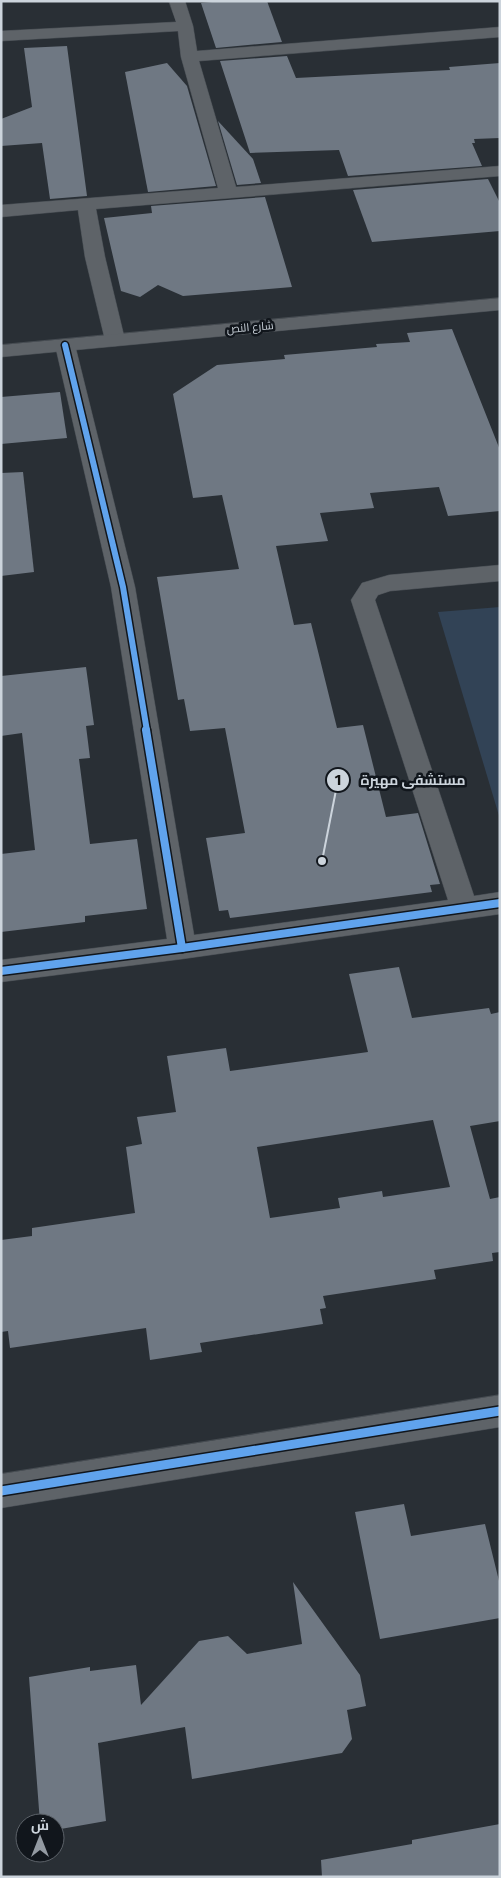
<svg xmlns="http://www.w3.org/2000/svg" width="501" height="1878" font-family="'Fira Sans',Cairo,sans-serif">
<rect width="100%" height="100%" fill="#292f35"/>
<path fill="#324356" d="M500 607V819L438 612Z"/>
<g fill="#6f7883" fill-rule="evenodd">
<path d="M223 1H267L282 42 216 48 201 3Z"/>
<path d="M67 46 87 196 50 199 42 143 1 146V119L32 107 24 48Z"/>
<path d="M287 56 296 78 450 70 449 67 500 63V138L474 139 475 143H472L482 166 348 176 339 150 250 153 220 61Z"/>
<path d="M167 63 187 86 216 186 148 192 125 72Z"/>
<path d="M218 121 253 159 261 183 237 185Z"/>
<path d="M488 179 500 203V231L407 239 372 242 353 190Z"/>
<path d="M265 197 292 287 183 296 158 285 140 297 121 291 104 218 152 213 151 206Z"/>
<path d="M452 329 500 450V511L448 516 439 487 370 493 374 508 320 513 328 541 276 546 294 625 311 623 337 728 363 725 386 817 418 813 440 884 430 885 432 892 230 918 228 910 219 911 206 838 245 833 225 728 190 731 184 699 178 700 157 577 239 569 222 495 193 498 173 394 217 365 285 359 284 355 377 347 376 344 410 342 407 333Z"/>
<path d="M60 392 67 438 1 444V397Z"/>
<path d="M23 472 34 572 1 576V473Z"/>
<path d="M86 667 94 725 86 726 90 758 79 759 90 844 137 839 147 909 85 916V922L1 932V854L35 850 22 733 1 736V676Z"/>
<path d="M399 967 412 1018 489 1008 491 1014 500 1012V1121L470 1126 490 1199 500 1197V1252L492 1253 493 1261 434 1270 436 1279 323 1296 326 1308 320 1309 323 1324 200 1343 202 1352 150 1360 146 1328 10 1348 8 1331 1 1332V1240L32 1236V1228L135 1213 126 1147 142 1144 137 1117 176 1112 167 1056 226 1048 230 1071 368 1052 349 974ZM433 1120 450 1187 383 1197 382 1191 338 1198 340 1208 270 1218 257 1147Z"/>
<path d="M404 1504 411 1536 485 1524 500 1585V1618L380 1639 355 1512Z"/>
<path d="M293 1582 360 1675 366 1706 347 1710 352 1739 342 1753 192 1779 185 1727 98 1743 106 1821 55 1830V1823H40L29 1677 90 1667V1671L136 1665 141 1705 199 1641 228 1636 247 1654 302 1644Z"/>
<path d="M500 1824V1877H322L321 1860 412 1844V1840Z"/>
</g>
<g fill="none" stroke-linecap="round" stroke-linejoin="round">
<g stroke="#464c52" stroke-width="1">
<g id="minor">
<path d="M169 1H185L193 26 197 51 500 27V37L199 61 236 187 500 166V176L96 209 105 257 125 340 122 344 115 346 108 344 105 340 85 257 78 210 1 217V205L218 188 181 57 178 31 1 41V31L176 22Z"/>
<path d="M65 339 72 341 75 345 135 587 194 935 448 900 351 600 362 583 389 575 500 565V581L390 591 378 595 375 600 474 896 500 892V914L182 959 1 982V960L167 939 111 587 55 345 58 341Z"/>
<path d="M500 1395V1427L1 1508V1474Z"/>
</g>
</g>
<g stroke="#464c52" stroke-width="1">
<path id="tertiary" d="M500 298V310L1 357V345Z"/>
</g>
<use href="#minor" fill="#5e6368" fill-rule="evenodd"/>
<use href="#tertiary" fill="#5e6368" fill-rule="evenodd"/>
<g stroke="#11161c" stroke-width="9">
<path id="cycleway-far2" d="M65 345 123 587 147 731"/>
</g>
<g stroke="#11161c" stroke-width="11">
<g id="cycleway-far1">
<path d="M146 730 182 948"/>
<path d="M1 971 182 948 500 903"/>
</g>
</g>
<g stroke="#11161c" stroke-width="12">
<path id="cycleway" d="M1 1491 500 1411"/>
</g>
<use href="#cycleway-far2" stroke="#60a3ed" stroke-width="6"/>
<use href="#cycleway-far1" stroke="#60a3ed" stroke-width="8"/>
<use href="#cycleway" stroke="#60a3ed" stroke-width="9"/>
</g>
<g text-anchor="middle" stroke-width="5" stroke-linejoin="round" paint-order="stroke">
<g font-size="11" fill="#ccd4dc" stroke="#11161c">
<text transform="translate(250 327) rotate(-5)" y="4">شارع النص</text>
</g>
</g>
<path fill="none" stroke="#ccd4dc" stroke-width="2" d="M322 861L338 780"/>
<g fill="#ccd4dc" stroke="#11161c" stroke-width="2">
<circle cx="322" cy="861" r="5"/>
<circle cx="338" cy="780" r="12"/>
</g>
<g font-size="15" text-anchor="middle" font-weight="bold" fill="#111">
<text x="338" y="785">1</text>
</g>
<g font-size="14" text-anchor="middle" font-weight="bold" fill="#ccd4dc" stroke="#11161c" stroke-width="5" stroke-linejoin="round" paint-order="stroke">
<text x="413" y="785">مستشفى مهيرة</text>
</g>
<rect width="501" height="1878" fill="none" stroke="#ccd4dc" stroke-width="5"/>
<g transform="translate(40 1838)"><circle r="24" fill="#11161c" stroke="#5c6269"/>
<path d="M0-4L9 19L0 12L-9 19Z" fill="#939aa2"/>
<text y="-8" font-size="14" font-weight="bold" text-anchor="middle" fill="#ccd4dc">ش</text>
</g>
</svg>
